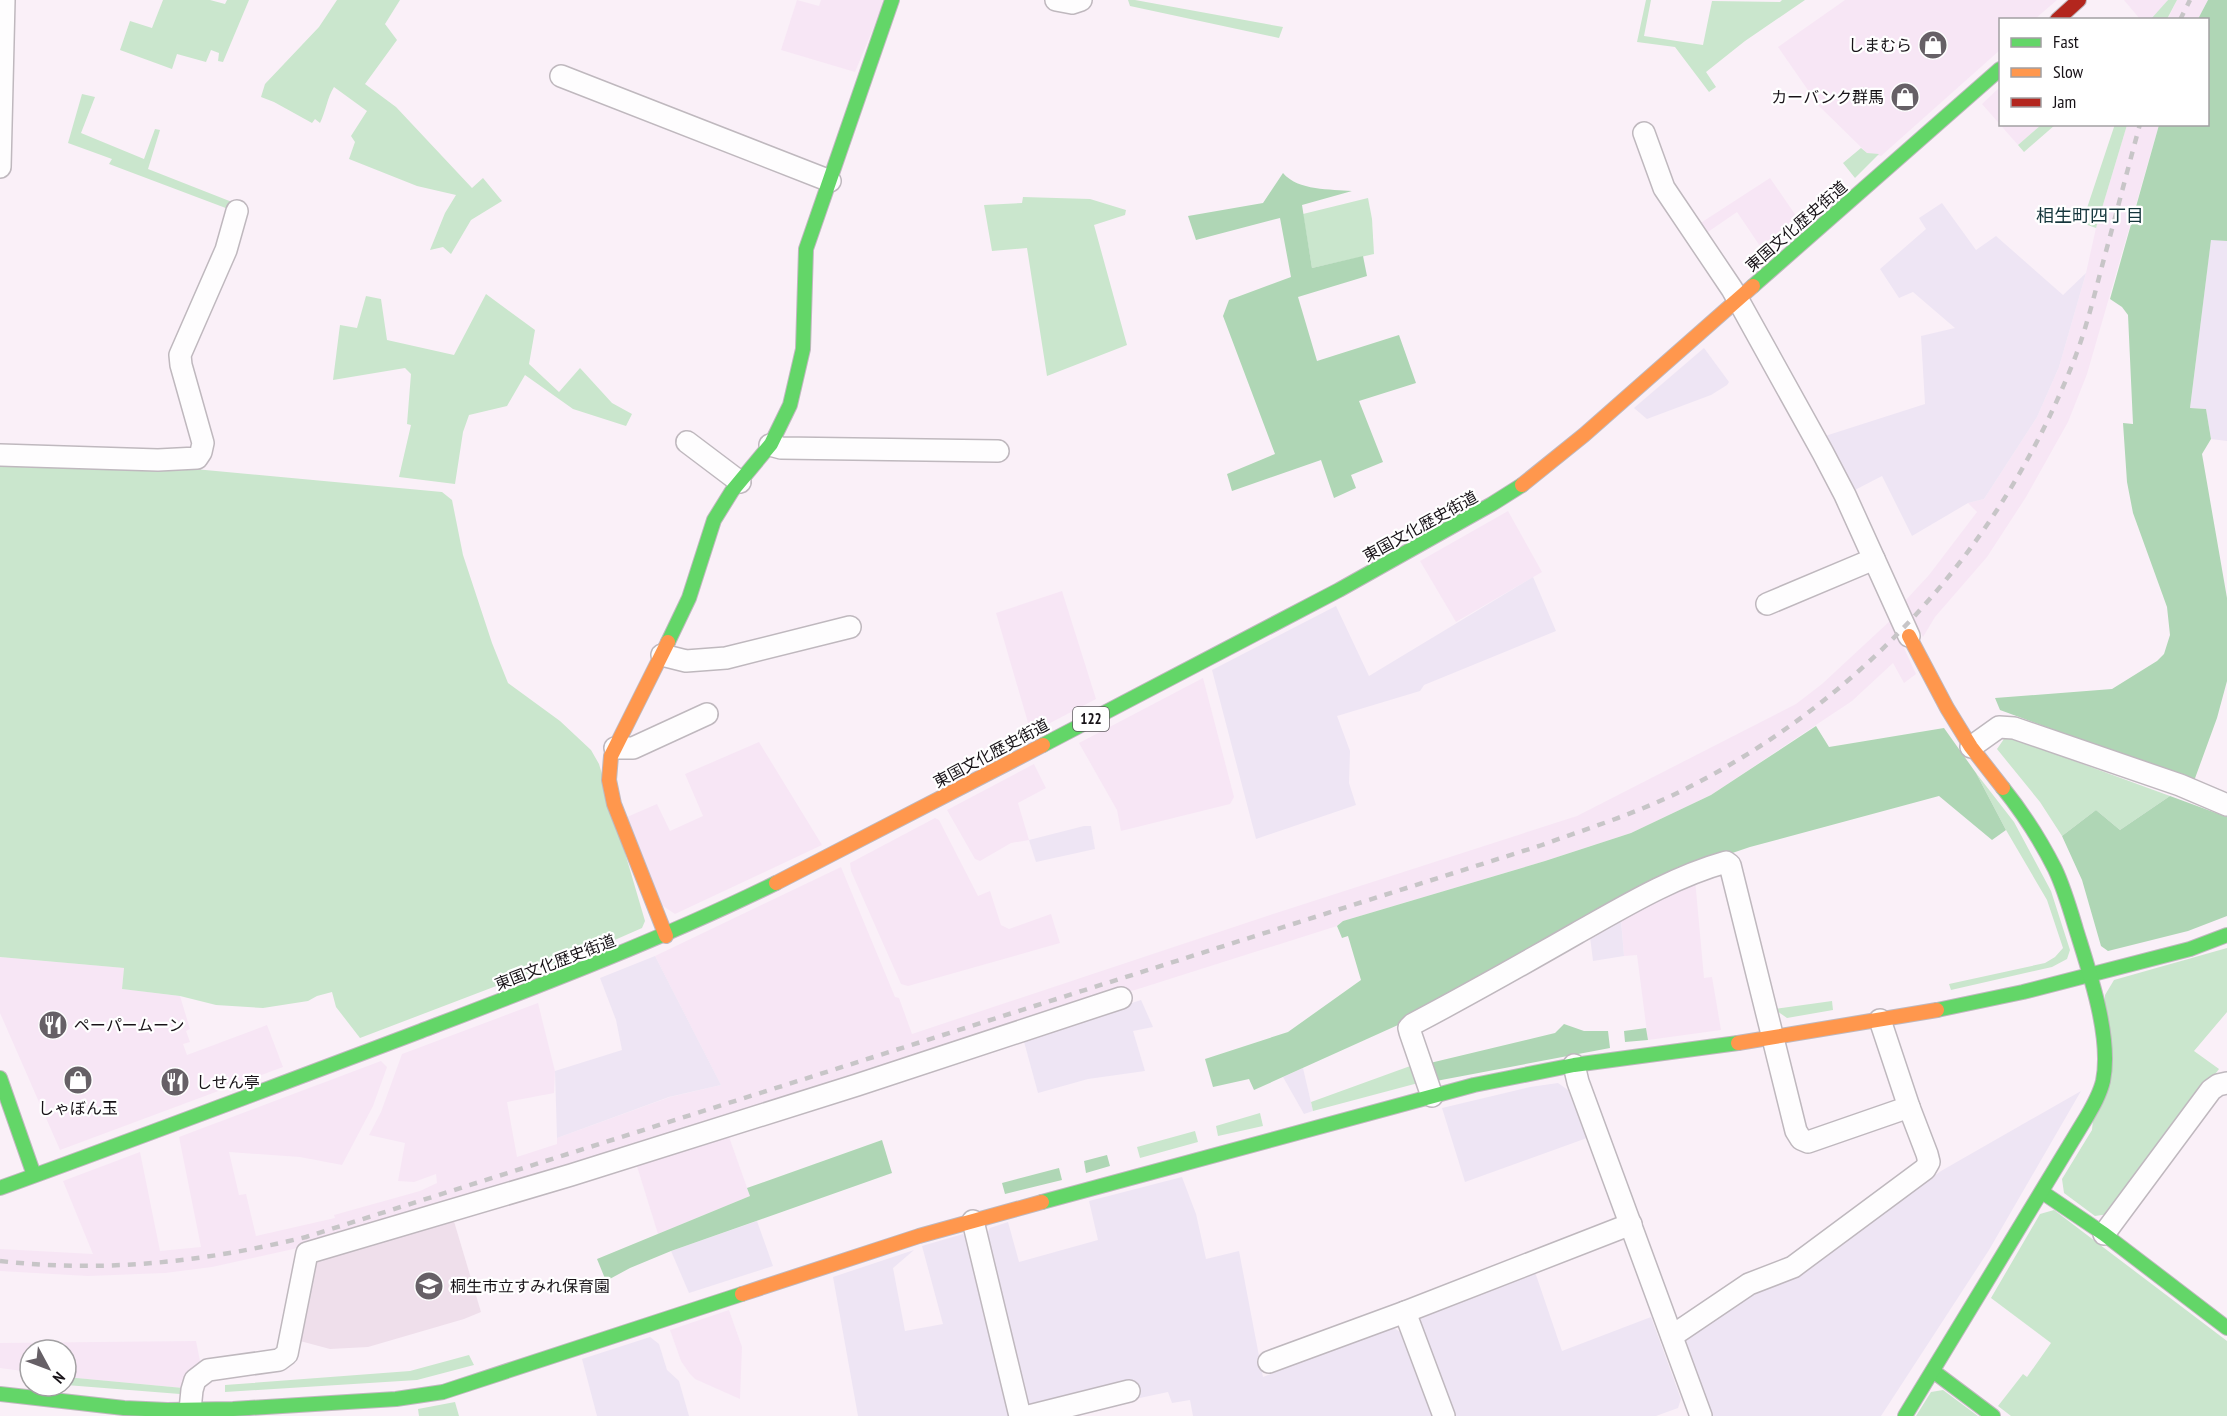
<svg xmlns="http://www.w3.org/2000/svg" width="2227" height="1416" font-family="'PT Sans Narrow','Noto Sans JP',sans-serif">
<rect width="100%" height="100%" fill="#faf0f8"/>
<g fill="#f7e6f5">
<path d="M797 0 819 6 821 0H885L855 72 781 50Z"/>
<path d="M1845 0H2057L2035 19 2000 20V50L1881 156 1867 153 1819 106 1778 47Z"/>
<path d="M2124 0H2168L2151 20 2140 19Z"/>
<path d="M2177 0H2208L2198 19 2167 20Z"/>
<path d="M2000 87V124L2041 125 2018 145 1982 104Z"/>
<path d="M2127 125H2159L2087 374 2068 422 2026 497 1987 557 1935 617 1923 637 1904 602 1929 575 1977 512 1968 503 1984 499 2037 417 2059 367 2086 273 2096 228Z"/>
<path d="M1770 178 1801 223 1766 255 1737 212 1705 234 1699 224Z"/>
<path d="M1508 511 1542 572 1456 622 1420 561Z"/>
<path d="M1062 591 1096 699 1031 733 996 613Z"/>
<path d="M1891 620 1916 674 1904 683 1893 663 1852 701 1711 795 1631 833 1545 861 1343 921 1337 926 1135 990 1105 996 895 1066 316 1244 212 1267 165 1273 88 1276 0 1271V1249L93 1254 63 1181 140 1152 160 1251 201 1247 179 1137 381 1061 387 1067 373 1106 342 1165 300 1157 229 1152 239 1195 246 1194 256 1236 335 1218 334 1215 420 1191 437 1183 436 1174 414 1182 398 1181 405 1143 369 1135 381 1112 402 1054 538 1003 555 1071 554 1093 507 1102 517 1157 557 1144V1138L670 1097 721 1085 655 956 841 867 895 997 899 998 912 1034 1270 915 1577 816 1796 704 1822 684Z"/>
<path d="M1203 678 1234 797 1230 804 1121 831 1117 810 1079 743Z"/>
<path d="M759 742 822 845 675 914 660 904 627 817 657 804 670 831 703 816 685 774Z"/>
<path d="M1034 764 1046 788 1018 803 1029 840 1011 843 980 861 975 859 947 810Z"/>
<path d="M935 818 939 820 978 896 990 891 1001 925 1009 929 1051 914 1060 943 908 986 901 984 851 871 850 863Z"/>
<path d="M1695 879 1704 978 1712 977 1721 1030 1648 1040 1637 955 1624 956 1621 917Z"/>
<path d="M0 957 124 968 122 989 180 996 190 1029 186 1031 190 1042 183 1044 187 1055 267 1025 283 1067 60 1150 0 1013Z"/>
<path d="M728 1134 750 1196 658 1234 636 1163Z"/>
<path d="M729 1310 742 1347 740 1399 695 1379 690 1374 681 1361 670 1330Z"/>
<path d="M196 1341 201 1366 183 1388 66 1377V1350H30V1372L0 1368V1343Z"/>
</g>
<g fill="#eee5f4">
<path d="M1942 203 1976 250 1996 236 2063 295 2086 273 2059 367 2037 417 1984 499 1968 503 1912 536 1882 476 1851 492 1822 437 1925 404 1921 336 1955 328 1913 292 1899 298 1880 269 1926 229 1919 218Z"/>
<path d="M2211 239 2227 241V441L2211 439 2206 409 2190 408Z"/>
<path d="M1704 348 1729 382 1727 385 1711 395 1647 419 1634 408Z"/>
<path d="M1533 577 1556 631 1424 685 1420 691 1337 716 1350 751 1349 783 1356 805 1256 839 1212 670 1336 606 1369 676Z"/>
<path d="M1084 826H1091L1095 849 1036 862 1029 840Z"/>
<path d="M1621 920 1624 956 1593 961 1590 937Z"/>
<path d="M655 956 721 1085 669 1097 557 1138 555 1071 622 1050 616 1020 600 978Z"/>
<path d="M1141 1000 1153 1027 1133 1031 1145 1071 1088 1079 1038 1093 1023 1038Z"/>
<path d="M1303 1068 1313 1111 1304 1114 1283 1077Z"/>
<path d="M1558 1083 1568 1090 1587 1138 1465 1182 1442 1108 1530 1087Z"/>
<path d="M2081 1091 1989 1250 1881 1416H1709L1682 1341 1744 1293 1791 1277 1941 1171Z"/>
<path d="M1182 1177 1196 1214 1206 1259 1239 1251 1263 1377 1391 1326 1400 1332 1432 1416H1193L1190 1400 1172 1403 1168 1392 1135 1399 1030 1408 1024 1403 984 1239 990 1228 1008 1222 1019 1262 1098 1240 1089 1201Z"/>
<path d="M757 1221 773 1266 689 1293 671 1251Z"/>
<path d="M963 1234 971 1242 1011 1416H858L833 1277 914 1250 893 1268 905 1331 943 1324 922 1246Z"/>
<path d="M1535 1272 1562 1351 1651 1317 1681 1399 1678 1408 1656 1416H1453L1419 1321 1424 1314Z"/>
<path d="M650 1337 659 1344 667 1370 679 1381 689 1416H597L582 1359Z"/>
</g>
<path fill="#efdfeb" d="M453 1218 481 1312 464 1319 368 1347 330 1349 300 1341 316 1262 319 1260Z"/>
<g fill="#cae6cd">
<path d="M163 0H210L225 4 227 0H249L223 62 218 61 219 53 211 50 206 62 177 54 172 69 120 50 130 21 152 28Z"/>
<path d="M337 0H400L385 24 397 40 365 84 396 107 472 188 483 178 502 201 471 220 451 254 443 247 430 250 445 213 456 195 417 186 349 159 355 142 351 136 367 111 334 87C327 98 326 111 320 123L315 119 312 123 274 102 261 97 265 84 319 27Z"/>
<path d="M1128 0H1135L1283 27 1279 38 1130 6Z"/>
<path d="M1646 0H1651L1644 36 1703 45 1712 1 1780 2 1782 0H1805L1745 41 1706 72 1716 87 1709 92 1675 47 1637 42Z"/>
<path d="M2168 0H2177L2167 19H2151Z"/>
<path d="M82 94 95 97 81 133 144 159 155 129 160 130 148 169 232 202 231 210 109 164 112 159 68 143Z"/>
<path d="M2115 124 2127 125 2096 228 2082 223Z"/>
<path d="M2041 125H2055L2024 152 2018 145Z"/>
<path d="M1861 148 1867 153 1879 154 1855 178 1843 163Z"/>
<path d="M1023 197 1090 199 1126 210 1125 215 1094 225 1127 345 1047 376 1027 248 992 251 984 205 1022 203Z"/>
<path d="M1368 198 1372 219 1374 254 1312 268 1303 214Z"/>
<path d="M486 294 535 330 529 364 559 392 580 368 612 403 632 414 626 426 573 409 525 375 507 406 469 415 463 432 455 484 399 477 411 425 407 424 411 374 405 368 333 380 340 325 357 328 366 296 381 299 387 340 454 355Z"/>
<path d="M0 463 152 465 442 492 452 500 463 555 492 643 508 683 560 721 591 750 599 764 645 921 642 928 601 946 360 1038 336 1007 332 992 317 996 308 1001 263 1008 216 1005 180 996 122 989 124 968 0 957Z"/>
<path d="M2006 736 2170 796 2120 830 2096 810 2062 836 2040 802 1997 749Z"/>
<path d="M1976 773 2014 822 2051 891 2070 950 2067 959 2052 967 1951 990 1949 984 2045 963 2055 957 2063 948 2047 900 2006 830Z"/>
<path d="M2227 948V1012L2194 1051 2219 1069 2109 1214 2095 1216 2064 1193 2062 1179 2092 1130 2105 995 2114 980Z"/>
<path d="M1832 1001 1833 1010 1787 1018 1774 1009Z"/>
<path d="M1413 1065 1422 1082 1313 1111 1311 1102Z"/>
<path d="M1260 1113 1263 1126 1218 1136 1216 1126Z"/>
<path d="M1195 1131 1198 1142 1140 1158 1137 1147Z"/>
<path d="M2054 1210 2227 1341V1416H2011L1998 1406 2023 1374 2027 1377 2051 1343 1991 1298 2040 1214Z"/>
<path d="M469 1355 474 1365 417 1380 225 1392V1385L410 1371Z"/>
<path d="M66 1377 183 1388 180 1394 66 1385Z"/>
<path d="M1943 1390 1978 1416H1916L1931 1392Z"/>
<path d="M455 1402 459 1416H419L418 1409Z"/>
</g>
<g fill="#afd6b5">
<path d="M2208 0H2227V241L2211 240 2190 408 2206 409 2211 439 2202 454 2227 598V681L2217 718 2194 781 2000 710 1995 698 2112 689 2157 661 2164 654 2170 635 2167 607 2133 513 2127 482 2123 423 2133 424 2128 315 2122 307 2110 299 2159 125 2208 124V20L2198 19Z"/>
<path d="M1283 173C1298 191 1331 189 1352 191L1302 205 1312 268 1363 256 1367 276 1298 297 1317 361 1399 335 1416 383 1359 401 1383 462 1351 475 1356 488 1334 498 1321 460 1232 491 1227 474 1275 454 1223 316 1229 300 1291 277 1280 218 1196 240 1188 216 1263 203Z"/>
<path d="M1816 726 1829 747 1944 728 1976 773 2006 830 1992 840 1939 796 1750 847 1688 868 1584 921 1398 1025 1254 1090 1249 1079 1213 1087 1205 1059 1288 1032 1361 980 1348 936 1342 938 1337 926 1343 921 1545 861 1631 833 1711 795Z"/>
<path d="M2170 796 2227 817V916L2188 931 2108 951 2101 946 2082 880 2062 836 2096 810 2120 830Z"/>
<path d="M1564 1024 1584 1031H1608L1610 1048 1436 1081 1430 1063 1555 1033Z"/>
<path d="M1646 1028 1648 1040 1625 1042 1624 1031Z"/>
<path d="M882 1140 892 1173 671 1251 630 1268 606 1281 597 1259 750 1196 747 1188Z"/>
<path d="M1107 1155 1110 1166 1086 1173 1084 1161Z"/>
<path d="M1059 1168 1062 1180 1005 1194 1002 1183Z"/>
</g>
<g fill="none" stroke-linecap="round" stroke-linejoin="round">
<g stroke="#bfb8be" stroke-width="24">
<g id="street">
<path d="M1056 0 1072 3 1081 0"/>
<path d="M561 76 830 181"/>
<path d="M1644 133 1664 188 1732 289 1823 453 1845 495 1909 636"/>
<path d="M0 167 4 0"/>
<path d="M687 442 740 482"/>
<path d="M770 445 781 448 998 451"/>
<path d="M0 455 158 460 197 458 201 452 203 443 181 365 180 355 226 250 237 211"/>
<path d="M1767 604 1874 559"/>
<path d="M662 655 686 661 726 658 850 627"/>
<path d="M1971 747 1999 727 2014 728 2180 785 2227 805"/>
<path d="M615 748H633L707 714"/>
<path d="M1574 1065 1578 1082 1701 1416"/>
<path d="M1432 1096 1410 1032 1409 1028 1413 1024C1468 995 1523 964 1577 933 1625 906 1673 877 1726 862L1730 865 1796 1131 1801 1139 1808 1142 1909 1107"/>
<path d="M973 1221 1020 1416"/>
<path d="M2104 1234 2211 1090 2218 1085 2227 1083"/>
<path d="M1405 1312 1444 1416"/>
<path d="M1672 1336 1749 1284 1793 1267 1925 1169 1929 1162 1927 1154 1909 1107 1880 1020"/>
<path d="M1269 1362 1405 1312 1631 1224"/>
<path d="M190 1410 192 1390 195 1380 208 1370 279 1360 287 1354 307 1253 571 1175 857 1085 1121 998"/>
<path d="M1029 1416 1129 1391"/>
</g>
</g>
<g stroke="#bfb8be" stroke-width="16">
<g id="fast">
<path d="M1753 286 2000 69"/>
<path d="M668 642 689 598 714 520 732 491 771 444 790 405 803 349 806 249 892 0"/>
<path d="M1043 745 1339 590 1492 504 1522 485"/>
<path d="M1937 1010 2023 992 2190 949 2227 935"/>
<path d="M0 1078 34 1175"/>
<path d="M0 1188C141 1137 281 1084 421 1031 541 985 660 940 776 883"/>
<path d="M2042 1192 2104 1234 2227 1328"/>
<path d="M1042 1202 1474 1085 1574 1065 1738 1043"/>
<path d="M1933 1371 1993 1416"/>
<path d="M0 1394 124 1408 167 1410 233 1409 396 1399 443 1392 742 1294"/>
<path d="M1905 1416 2086 1118C2093 1106 2100 1094 2103 1081 2112 1037 2089 971 2076 929 2070 909 2064 888 2055 869 2041 841 2023 813 2003 788"/>
</g>
</g>
<g stroke="#bfb8be" stroke-width="16">
<g id="slow">
<path d="M1522 485 1584 435 1753 286"/>
<path d="M1909 636 1947 708 1971 747 2003 788"/>
<path d="M776 883 1043 745"/>
<path d="M666 936 614 804 609 780 611 756 668 642"/>
<path d="M1738 1043 1937 1010"/>
<path d="M742 1294 919 1236 1042 1202"/>
</g>
</g>
<g stroke="#bfb8be" stroke-width="16">
<path id="jam" d="M2057 20 2079 0"/>
</g>
<use href="#street" stroke="#fefdfe" stroke-width="21"/>
<use href="#fast" stroke="#63d668" stroke-width="14"/>
<use href="#slow" stroke="#ff974d" stroke-width="14"/>
<use href="#jam" stroke="#b3261e" stroke-width="14"/>
<g stroke="#c7c5c7" stroke-width="4.5" stroke-dasharray="8 8" stroke-linecap="butt">
<path d="M2180 20 2190 0"/>
<path d="M0 1261C106 1273 203 1262 306 1237L1539 846C1592 827 1647 810 1697 783 1872 691 2005 540 2076 355 2088 323 2096 288 2105 255 2117 211 2128 168 2140 124"/>
</g>
</g>
<defs>
<g id="shop-disc" transform="scale(1.5)"><circle r="9.5" fill="#666066" stroke="#fff"/><path d="M-5-2.5h2.3a2.7 3.5 0 0 1 5.4 0H5L5.5 6h-11ZM-1.5-2.5h3a1.5 2.3 0 0 0-3 0Z" fill="#fff"/></g>
<g id="restaurant-disc" transform="scale(1.5)"><circle r="9.5" fill="#666066" stroke="#fff"/><path d="M-5-6h1v4h1v-4h1v4h1v-4h1v5L-1.5 .5V6h-2V.5L-5-1ZM5-6V6H3V1.5H1.5Q1.5-4 5-6Z" fill="#fff"/></g>
<g id="school-disc" transform="scale(1.5)"><circle r="9.5" fill="#666066" stroke="#fff"/><path d="M0-5L7-2L0 1L-7-2ZM-4 1L0 2.5L4 1V4Q0 6-4 4Z" fill="#fff"/></g>
</defs>
<g fill-rule="evenodd">
<use href="#shop-disc" x="1933" y="45"/>
<use href="#shop-disc" x="1905" y="97"/>
<use href="#restaurant-disc" x="53" y="1025"/>
<use href="#shop-disc" x="78" y="1080"/>
<use href="#restaurant-disc" x="175" y="1082"/>
<use href="#school-disc" x="429" y="1286"/>
</g>
<g text-anchor="middle" stroke-width="4.5" stroke-linejoin="round" paint-order="stroke">
<rect fill="#fff" stroke="#5d595d" stroke-width="1.5" x="1073" y="707" width="36" height="24" rx="4.5"/>
<g font-size="15" font-weight="bold" fill="#171217">
<text x="1091" y="724">122</text>
</g>
<g font-size="16" fill="#171217" stroke="#fff" text-anchor="start">
<text x="1912" y="51" text-anchor="end">しまむら</text>
<text x="1884" y="103" text-anchor="end">カーバンク群馬</text>
<text x="74" y="1031">ペーパームーン</text>
<text x="196" y="1088">しせん亭</text>
<text x="78" y="1114" text-anchor="middle">しゃぼん玉</text>
<text x="450" y="1292">桐生市立すみれ保育園</text>
</g>
<g font-size="16" fill="#171217" stroke="#fff">
<text transform="translate(1796 226) rotate(-41)" y="6">東国文化歴史街道</text>
<text transform="translate(1420 526) rotate(-29)" y="6">東国文化歴史街道</text>
<text transform="translate(991 753) rotate(-28)" y="6">東国文化歴史街道</text>
<text transform="translate(555 962) rotate(-21)" y="6">東国文化歴史街道</text>
</g>
<g font-size="18" fill="#16373d" stroke="#fff">
<text x="2090" y="222">相生町四丁目</text>
</g>
</g>
<rect x="1999" y="18" width="210" height="108" fill="#ffffff" stroke="#a2a0a2" stroke-width="1.5"/>
<rect x="2011" y="38" width="30" height="9" fill="#63d668" stroke="#a2a0a2" stroke-width="1.5"/>
<text x="2053" y="48" font-size="18" fill="#171217">Fast</text>
<rect x="2011" y="68" width="30" height="9" fill="#ff974d" stroke="#a2a0a2" stroke-width="1.5"/>
<text x="2053" y="78" font-size="18" fill="#171217">Slow</text>
<rect x="2011" y="98" width="30" height="9" fill="#b3261e" stroke="#a2a0a2" stroke-width="1.5"/>
<text x="2053" y="108" font-size="18" fill="#171217">Jam</text>
<g transform="translate(48 1368) rotate(131)"><circle r="28" fill="#ffffff" stroke="#a2a0a2" stroke-width="1.5"/>
<path d="M0-4.5L10 22L0 15L-10 22Z" fill="#666066"/>
<text y="-9" font-size="16" font-weight="bold" text-anchor="middle" fill="#171217">N</text>
</g>
</svg>
